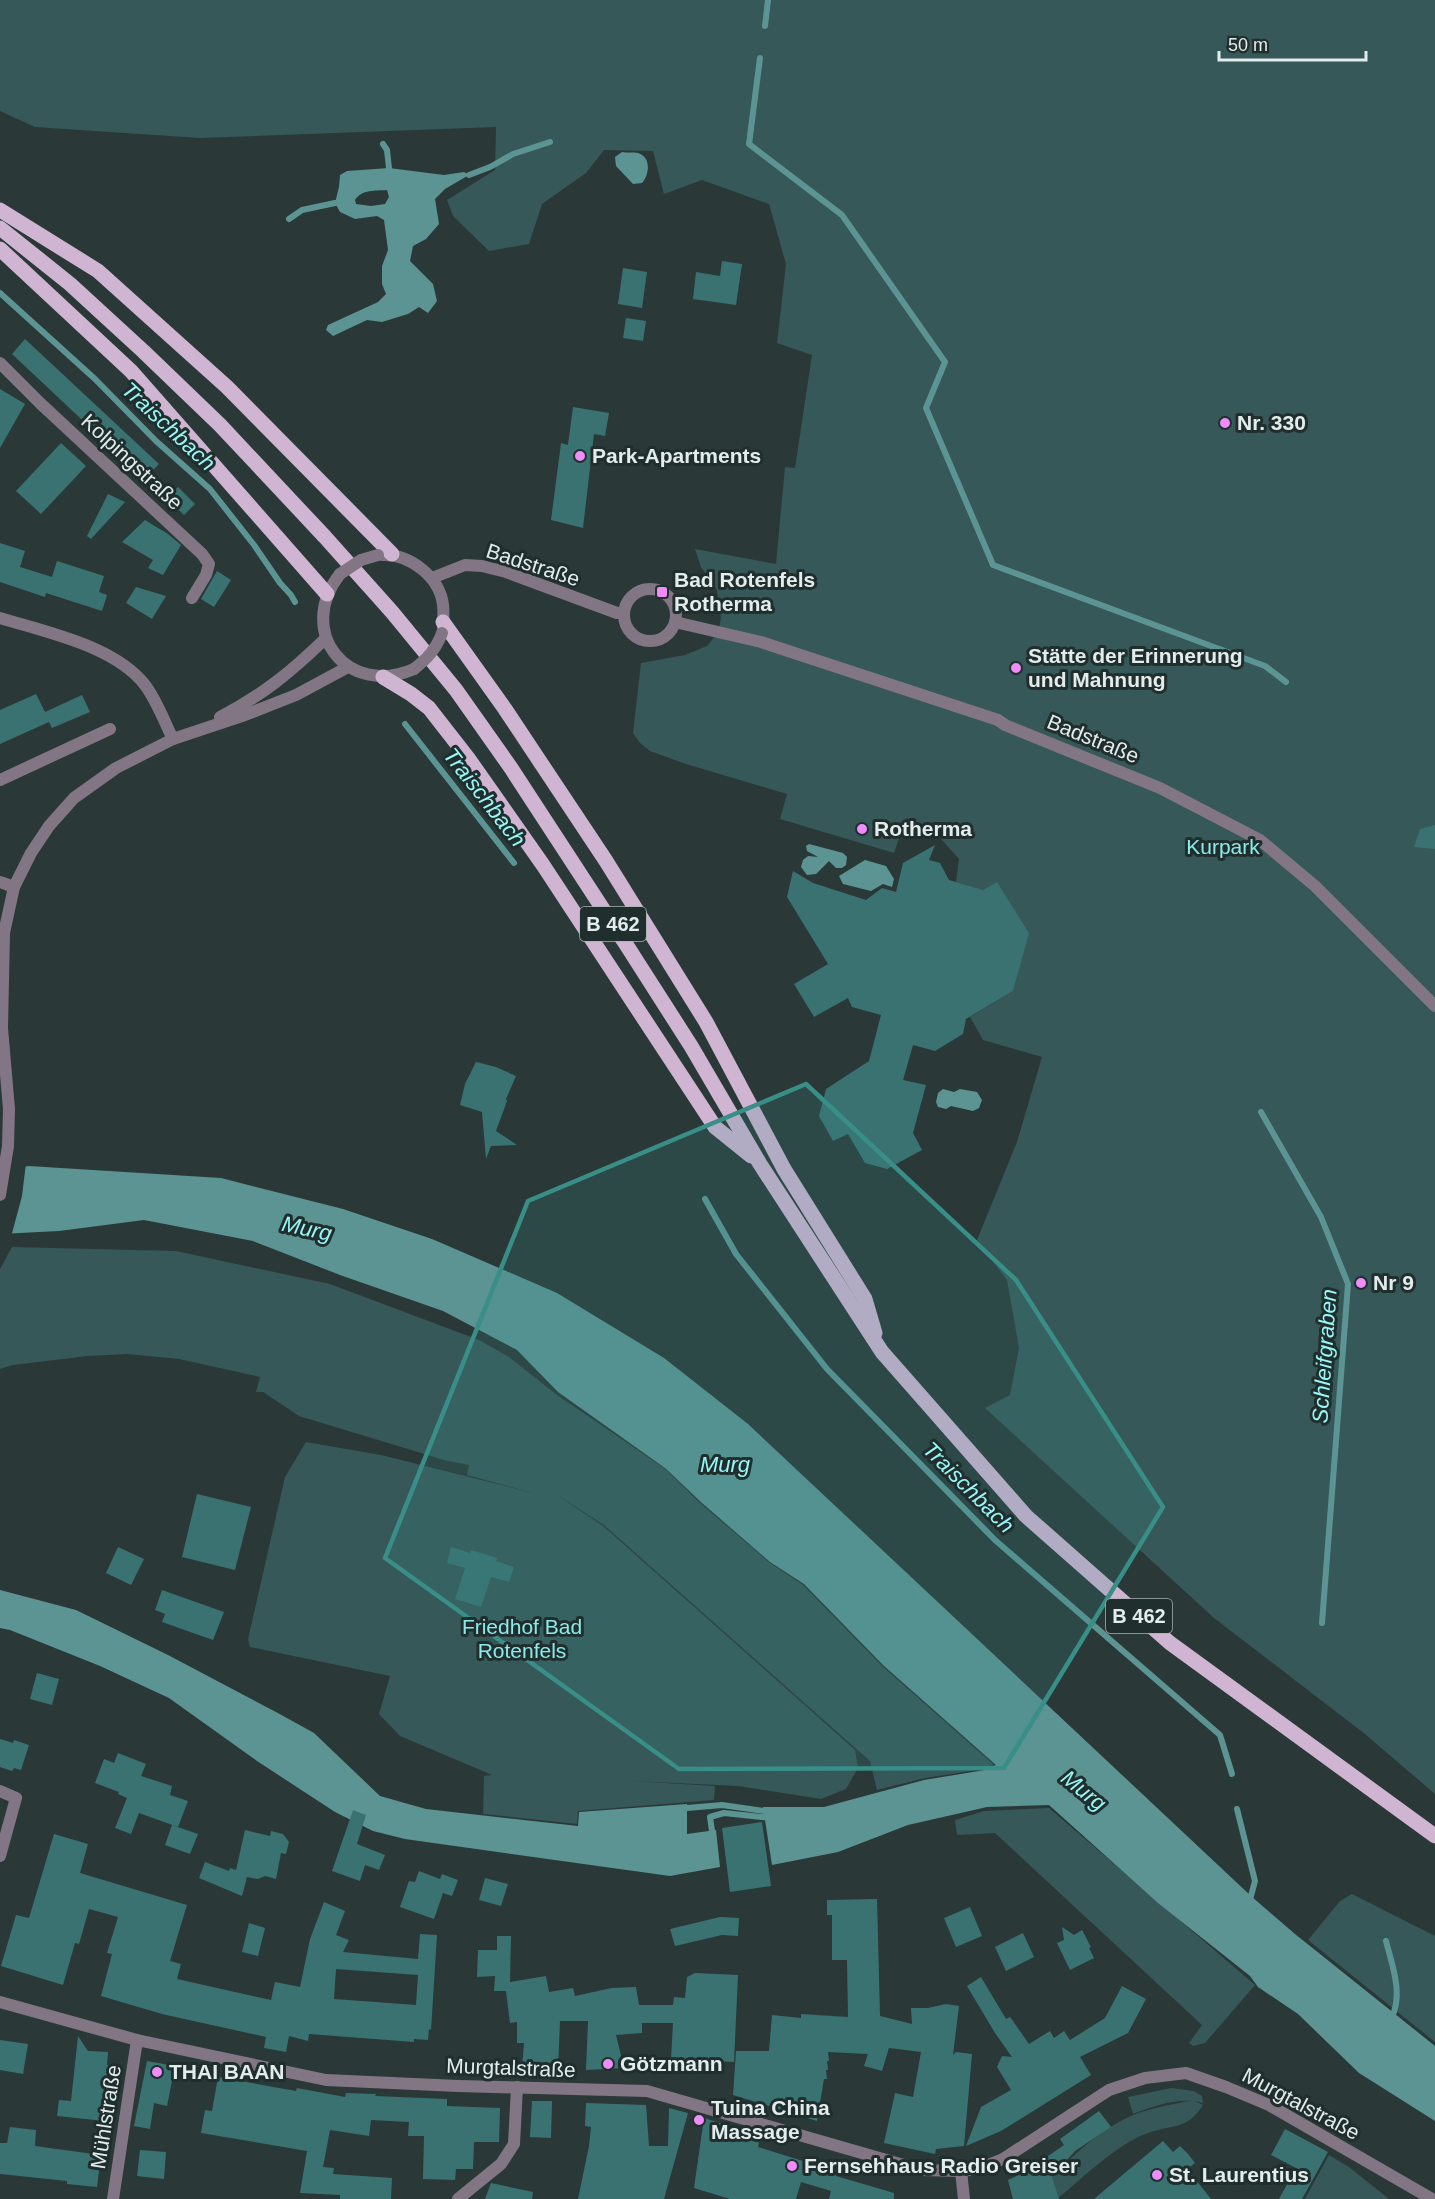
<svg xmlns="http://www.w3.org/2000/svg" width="1435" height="2199" font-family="Helvetica,sans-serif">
<rect width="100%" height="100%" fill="#2a3838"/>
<g fill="#365858">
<path d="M0 0H1435V1794L1365 1734 1214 1618 985 1408 1010 1395 1019 1348 1007 1280 977 1240 1017 1142 1042 1057 983 1040 970 1017 1013 991 1028 933 996 883 978 893 975 888 956 882 959 859 933 830 906 818 894 853 780 819 787 794 686 764 650 751 640 743 633 733 641 663 685 655 707 646 718 633 721 618 717 590 701 567 695 549 776 564 785 467 795 468 812 355 777 343 786 264 769 204 702 180 664 194 653 151 604 150 586 173 542 204 529 244 489 251 453 216 447 200 495 170 496 127 200 138 35 127 0 111Z"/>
<path d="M12 1247 176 1251 330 1284 479 1340 509 1357 557 1395 664 1468 700 1503 770 1563 803 1585 882 1666 994 1765 984 1769 925 1778 877 1790 870 1761 604 1525 554 1493 603 1526 855 1750 858 1768 846 1789 821 1799 738 1786 632 1781 715 1786 714 1800 578 1811 577 1824 483 1814 484 1776 492 1775 400 1736 379 1714 390 1676 250 1647 248 1639 285 1477 306 1442 381 1455 537 1494 467 1475 469 1465 444 1460 299 1416 263 1392H256L260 1377 179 1359 127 1354 88 1356 13 1365 0 1369V1269Z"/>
<path d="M1049 1808 1255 1985 1205 2043 1193 2046 1189 2043 1202 2025 995 1833 957 1835 955 1820 984 1811Z"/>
<path d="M1352 1894 1435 1936V2042L1308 1940 1340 1901Z"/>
<path d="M1171 2088 1194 2091 1202 2096 1203 2103C1183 2096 1152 2106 1133 2114L1128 2097Z"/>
<path d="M1193 2100 1203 2105C1187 2130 1174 2124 1148 2133 1117 2144 1084 2177 1058 2198L1052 2177C1076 2152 1105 2126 1138 2113 1156 2107 1175 2104 1193 2100Z"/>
<path d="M1329 2155 1349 2167 1389 2199H1305Z"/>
</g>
<g fill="#5c9494" fill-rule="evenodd">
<path d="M622 152C627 153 633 152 638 153 652 157 649 176 642 183L633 184 616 166 615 157Z"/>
<path d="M389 168 444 175 464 172 469 175 445 189 435 199 439 224 426 239 413 246 410 261 433 284 437 301 428 313 419 307 408 314 382 322 367 320 333 336 326 330 328 325 378 302 386 294 382 284V266L388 250 384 220 377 216 355 219 340 212 335 203 339 187 340 175 347 171ZM387 190 389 197 385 204 371 206 356 204 355 200C362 189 375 191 387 190Z"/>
<path d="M809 844 843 853 847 857 846 865 842 868H836L829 861 816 874 807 875 801 867 803 860 808 856 818 857 807 851 806 846Z"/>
<path d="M865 860 886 866 894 879 892 887 883 884 871 891 843 884 839 876Z"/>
<path d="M943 1089 954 1092 960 1089 977 1092 982 1100 979 1108 973 1111 951 1106 946 1109 938 1107 936 1102 938 1093Z"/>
<path d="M29 1166 221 1178 343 1209 432 1239 557 1293 664 1358 748 1424 1251 1896 1295 1934 1435 2046V2121L1359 2073 1298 2014 1258 1987 1250 1976 1158 1903 1049 1805 987 1807 908 1825 838 1852 772 1865 763 1807H824L924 1780 985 1770 996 1765 883 1665 804 1584 770 1562 702 1503 665 1468 558 1392 517 1350 443 1311 340 1275 253 1241 144 1220 59 1231 0 1234V1169Z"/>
<path d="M0 1590 76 1610 168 1655 276 1712 314 1733 380 1796 426 1809 578 1826 579 1812 687 1804V1834L716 1830 720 1867 670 1876 405 1839 373 1831 335 1812 257 1761 169 1698 100 1666 10 1630 0 1628Z"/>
</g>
<path fill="#2a3838" d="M26 1163 22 1196 11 1237H0V1166Z"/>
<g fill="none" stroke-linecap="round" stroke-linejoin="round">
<g stroke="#5c9494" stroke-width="6">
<path d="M765 26 768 0"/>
<path d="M760 58 749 144 842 215 945 362 926 408 993 565 1265 666 1286 682"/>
<path d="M383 144 387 150 389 168"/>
<path d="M469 175 490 167 513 154 550 142"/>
<path d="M289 219 302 210 335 203"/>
<path d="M0 293 95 379 156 441 210 489 254 545 280 583 291 595 295 602"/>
<path d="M405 724 514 863"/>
<path d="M1261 1112 1321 1217 1348 1284 1322 1623"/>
<path d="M705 1199 736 1254 827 1369 995 1540 1220 1735 1232 1774"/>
<path d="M687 1808 722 1805 771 1812"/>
<path d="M1237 1809 1255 1881 1251 1896 1248 1901"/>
<path d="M713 1838 710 1817 724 1813 772 1818"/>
<path d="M1386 1941C1392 1965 1404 1995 1391 2019"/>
</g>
</g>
<g fill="#3a7272" fill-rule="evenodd">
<path d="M722 261 742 264 736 305 693 299 696 272 720 276Z"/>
<path d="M623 268 647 272 642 308 618 304Z"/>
<path d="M626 318 646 321 643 341 623 338Z"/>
<path d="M25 339 159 464 145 479 12 354Z"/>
<path d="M0 389 25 404 0 448Z"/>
<path d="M573 407 609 413 605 436 594 434 583 528 551 520 561 443 568 445Z"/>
<path d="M61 443 86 466 41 514 16 491Z"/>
<path d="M178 487 195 504 184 515 167 498Z"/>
<path d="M108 494 125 502 91 539 87 536Z"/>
<path d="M145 520 168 534 181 545 163 575 148 568 153 560 122 542Z"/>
<path d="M0 543 25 551 20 567 52 577 57 561 104 576 99 592 107 595 102 611 46 593 45 597 0 582Z"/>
<path d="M217 571 231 580 214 607 201 599Z"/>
<path d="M136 587 166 596 152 619 126 603Z"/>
<path d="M36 694 45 712 82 695 90 712 52 728 49 722 0 744V710Z"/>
<path d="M1435 825V849L1414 847 1420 829Z"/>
<path d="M935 845 929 860 940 863 949 880 983 890 997 882 1029 933 1013 991 966 1019 963 1034 935 1051 913 1045 903 1080 926 1085 913 1133 922 1150 887 1169 865 1163 848 1134 833 1141 819 1116 826 1089 869 1061 881 1015 852 1007 848 998 814 1017 794 984 828 964 787 897 793 871 813 883 866 900 882 888 896 892 903 863Z"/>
<path d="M476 1062 496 1067 516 1076 506 1099 507 1101 496 1131 517 1145 491 1146 486 1159 482 1112 460 1105 465 1084Z"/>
<path d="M197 1494 251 1507 235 1570 182 1557Z"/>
<path d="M118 1547 144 1559 131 1585 106 1573Z"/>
<path d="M451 1547 470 1553 471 1550 497 1558 496 1561 514 1567 509 1582 491 1577 481 1607 455 1599 465 1568 447 1563Z"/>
<path d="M162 1590 224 1612 213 1640 162 1622 165 1614 155 1610Z"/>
<path d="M37 1673 59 1679 52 1705 30 1699Z"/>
<path d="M0 1739 13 1743 14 1740 29 1745 21 1770 14 1768 12 1771 0 1767Z"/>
<path d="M118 1753 146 1764 141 1776 172 1786 170 1795 188 1801 178 1827 139 1813 131 1834 115 1828 127 1798 118 1794 119 1792 95 1783 104 1759 114 1763Z"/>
<path d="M353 1810 366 1815 357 1844 385 1855 379 1870 365 1865 360 1881 332 1871Z"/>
<path d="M762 1822 771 1886 730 1892 722 1828Z"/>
<path d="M172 1825 198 1834 190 1854 165 1845Z"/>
<path d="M245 1830 270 1836 271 1831 283 1834 289 1842 286 1854 281 1853 276 1879 265 1876 258 1879 247 1877 242 1896 199 1878 205 1862 229 1871 230 1868 236 1870Z"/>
<path d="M54 1834 88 1844 80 1873 187 1905 170 1961 181 1964 177 1979 271 2000 275 1982 300 1987 310 1939 324 1902 345 1911 336 1935 349 1940 343 1952 418 1959 420 1934 437 1935 431 2030 429 2029 428 2040 414 2039V2042L309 2034 308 2041 289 2036 286 2052 264 2048 266 2037 162 2014 101 1996 112 1954 107 1953 118 1917 89 1909 79 1944 75 1943 63 1985 1 1966 16 1915 29 1918ZM336 1969 418 1975 416 2005 334 1999Z"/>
<path d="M419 1871 440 1879 442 1874 458 1880 452 1896 443 1893 434 1919 400 1907 409 1881 415 1882Z"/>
<path d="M485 1878 508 1884 501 1906 479 1900Z"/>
<path d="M877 1899 880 2016 912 2024 911 2008H928L946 2004 959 2006 953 2055 956 2052 972 2054 964 2146 936 2149 935 2154 884 2143 895 2093 913 2097 921 2052 889 2048 882 2071 864 2066 868 2054 828 2052 829 2061H827L828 2070H826L827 2079H824L817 2121 733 2095 736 2051H769L772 2015 801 2018V2014L848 2017 847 1960H832V1915H827V1900Z"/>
<path d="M970 1907 982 1936 956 1947 944 1918Z"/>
<path d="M720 1917 739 1918 738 1936 722 1935 675 1946 670 1929Z"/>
<path d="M249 1923 265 1928 258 1956 242 1952Z"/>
<path d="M1062 1927 1074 1935 1082 1930 1091 1947 1089 1948 1094 1958 1070 1970 1057 1943 1064 1940Z"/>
<path d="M1023 1933 1034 1957 1006 1971 995 1947Z"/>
<path d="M497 1936H511L510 1982 546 1976 549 1992 573 1988 575 1996 612 1988 636 1987 639 2005H673L674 1997 685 1998 687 1977 695 1973 738 1975 734 2062 671 2059 673 2023H642V2033L616 2035 624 2068 586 2070 588 2021H560L558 2070 522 2068 524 2043H517V2022L510 2023 506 1991H494L495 1976 477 1977 478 1950H497Z"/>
<path d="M981 1977 1006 2019 1010 2017 1029 2044 1050 2031 1054 2038 1064 2031 1070 2040 1105 2018 1122 1986 1146 1999 1128 2033 1080 2057 1091 2075 1001 2131 966 2146 981 2107 1011 2090 997 2067 1002 2056 1012 2057 995 2033 967 1986Z"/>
<path d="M78 2036 88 2051 108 2052 107 2065H112L105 2121 57 2116 59 2100 71 2101Z"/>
<path d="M0 2040 28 2044 23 2074 0 2070Z"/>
<path d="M147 2061 175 2066 167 2106 154 2103 150 2129 134 2126Z"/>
<path d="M218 2077 296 2091 297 2088 345 2097 346 2093 376 2094 375 2096 447 2099V2106L500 2108 499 2142H474L473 2169H456L455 2180 423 2179 424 2136H408L409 2122 371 2120 369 2136 330 2130 323 2167 334 2168 333 2174 392 2178 391 2199H340V2195L300 2193 307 2151 201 2133 205 2110 212 2111Z"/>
<path d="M532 2101H552L551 2138 530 2137Z"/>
<path d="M586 2103 646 2105 649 2146H668L669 2108 688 2113 664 2199H578L589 2146 591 2127 585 2126Z"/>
<path d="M1099 2111 1111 2127 1075 2151 1052 2177 1059 2199H1013L1008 2180 1040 2165 1038 2163 1064 2145 1060 2139Z"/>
<path d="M704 2118 739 2129V2131L760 2136 758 2147 819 2166 820 2164 838 2168 836 2176 894 2193V2199H829L831 2191 801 2182 796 2199H730L694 2188Z"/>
<path d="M10 2127 36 2130 35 2146 101 2155 97 2187 67 2184V2181L0 2174V2143H7Z"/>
<path d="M1285 2129 1328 2152 1302 2199H1279L1296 2168 1271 2155Z"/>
<path d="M1163 2141 1173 2152 1180 2146 1188 2154 1195 2163 1187 2169 1211 2199H1094Z"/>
<path d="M140 2150 166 2152 164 2179 137 2176Z"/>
<path d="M491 2183 533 2192 532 2199H485Z"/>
</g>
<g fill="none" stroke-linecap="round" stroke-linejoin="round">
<g stroke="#837684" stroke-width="12">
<path d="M0 363 40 403 202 554 209 564 206 575 192 598"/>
<path d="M432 578 465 565 482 566 506 572 617 613H623"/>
<circle cx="650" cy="615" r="26"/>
<path d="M0 618C46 632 115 646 145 685 157 701 164 721 173 739"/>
<path d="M675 622 761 642 998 720 1005 725 1160 788 1260 840 1315 886 1435 1006"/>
<path d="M0 780 110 729"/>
<path d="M0 882 14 887"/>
<path d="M0 1791 16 1798 0 1856"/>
<path d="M961 2171 964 2199"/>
<path d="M113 2199 137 2040"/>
<path d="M458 2199 501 2164 514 2144 517 2087"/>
</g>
<g stroke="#837684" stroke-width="12">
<path d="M383 555C411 554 440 578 443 605 444 613 443 621 443 629"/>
<path d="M340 574C295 631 347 698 414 669"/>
<path d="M220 717C263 695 292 671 326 638"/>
<path d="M0 1195 8 1146 9 1109 2 1028 4 933 14 887 31 853 49 826 74 798 116 768 173 739 245 715 296 695 348 667"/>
<path d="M0 2002 137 2040 326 2080 458 2086 647 2091 921 2170 961 2171 978 2169 1003 2159 1109 2090 1145 2078 1186 2073 1226 2087 1269 2105 1432 2199"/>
</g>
<g stroke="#d0b5d2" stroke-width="15">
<path d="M0 210 98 271 227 387 392 554"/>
<path d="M0 228 70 284 143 351 220 425 325 537 392 612 456 690 511 768 629 949 691 1046 760 1164 882 1352 1026 1516 1170 1643 1435 1836"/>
<path d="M0 249 131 371 327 594"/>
<path d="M443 622 505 709 606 861 706 1022 784 1169 865 1299 875 1333"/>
<path d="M383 677 411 694 429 708 468 758 543 865 715 1127 751 1156"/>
</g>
<g stroke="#837684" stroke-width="12">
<path d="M340 574 361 560 378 555"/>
<path d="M414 669C428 658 436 649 442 633"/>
</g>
</g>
<path fill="#398e87" fill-opacity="0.2" stroke="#398e87" stroke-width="4.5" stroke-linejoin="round" d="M806 1084 1016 1280 1163 1507 1004 1768 679 1769 385 1558 528 1201Z"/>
<g fill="#ee8cf8" stroke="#202e2e" stroke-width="2">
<circle cx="1225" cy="423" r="6"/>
<circle cx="580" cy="456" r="6"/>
<rect x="656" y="586" width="12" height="12" rx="3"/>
<circle cx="1016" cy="668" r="6"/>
<circle cx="862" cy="829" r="6"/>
<circle cx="1361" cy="1283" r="6"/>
<circle cx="608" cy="2064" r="6"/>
<circle cx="157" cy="2072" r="6"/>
<circle cx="699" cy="2120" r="6"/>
<circle cx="792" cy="2166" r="6"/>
<circle cx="1157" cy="2175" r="6"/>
</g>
<g text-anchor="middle" stroke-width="6" stroke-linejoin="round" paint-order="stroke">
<g fill="#202e2e" stroke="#a8b3b3" stroke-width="1.5">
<rect x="580" y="907" width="66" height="34" rx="4.5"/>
<rect x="1106" y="1599" width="66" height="34" rx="4.5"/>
</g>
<g font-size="20" font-weight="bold" fill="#e3ecec">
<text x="613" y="931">B 462</text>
<text x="1139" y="1623">B 462</text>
</g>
<g font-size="21" font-weight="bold" fill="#e3ecec" stroke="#202e2e" text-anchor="start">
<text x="1237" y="430">Nr. 330</text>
<text x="592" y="463">Park-Apartments</text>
<text x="674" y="587">Bad Rotenfels<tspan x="674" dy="24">Rotherma</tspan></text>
<text x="1028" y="663">Stätte der Erinnerung<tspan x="1028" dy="24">und Mahnung</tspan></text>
<text x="874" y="836">Rotherma</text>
<text x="1373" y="1290">Nr 9</text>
<text x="620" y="2071">Götzmann</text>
<text x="169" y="2079">THAI BAAN</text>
<text x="711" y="2115">Tuina China<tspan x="711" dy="24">Massage</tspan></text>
<text x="804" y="2173">Fernsehhaus Radio Greiser</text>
<text x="1169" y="2182">St. Laurentius</text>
</g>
<g font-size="21" fill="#e3ecec" stroke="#202e2e">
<text transform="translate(132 462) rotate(43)" y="7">Kolpingstraße</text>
<text transform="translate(533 565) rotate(18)" y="7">Badstraße</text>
<text transform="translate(1093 739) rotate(22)" y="7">Badstraße</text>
<text transform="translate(511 2068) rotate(2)" y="7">Murgtalstraße</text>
<text transform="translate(1301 2104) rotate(28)" y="7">Murgtalstraße</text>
<text transform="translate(106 2117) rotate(-81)" y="7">Mühlstraße</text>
</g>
<g font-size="21" fill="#8deaea" stroke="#202e2e">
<text x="1223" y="854">Kurpark</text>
<text x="522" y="1634">Friedhof Bad<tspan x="522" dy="24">Rotenfels</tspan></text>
</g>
<g font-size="22" font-style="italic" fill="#9af7f7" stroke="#202e2e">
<text transform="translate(169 426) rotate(43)" y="8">Traischbach</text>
<text transform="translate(485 797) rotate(52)" y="8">Traischbach</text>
<text transform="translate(307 1228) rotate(12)" y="8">Murg</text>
<text transform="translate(1324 1356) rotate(-86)" y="8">Schleifgraben</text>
<text x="725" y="1472">Murg</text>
<text transform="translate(969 1487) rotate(45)" y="8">Traischbach</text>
<text transform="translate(1084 1790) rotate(39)" y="8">Murg</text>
</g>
</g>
<path d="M1219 51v9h147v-9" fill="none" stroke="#e3ecec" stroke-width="3"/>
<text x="1228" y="51" font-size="18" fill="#e3ecec" stroke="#202e2e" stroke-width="4.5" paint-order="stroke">50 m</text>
</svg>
